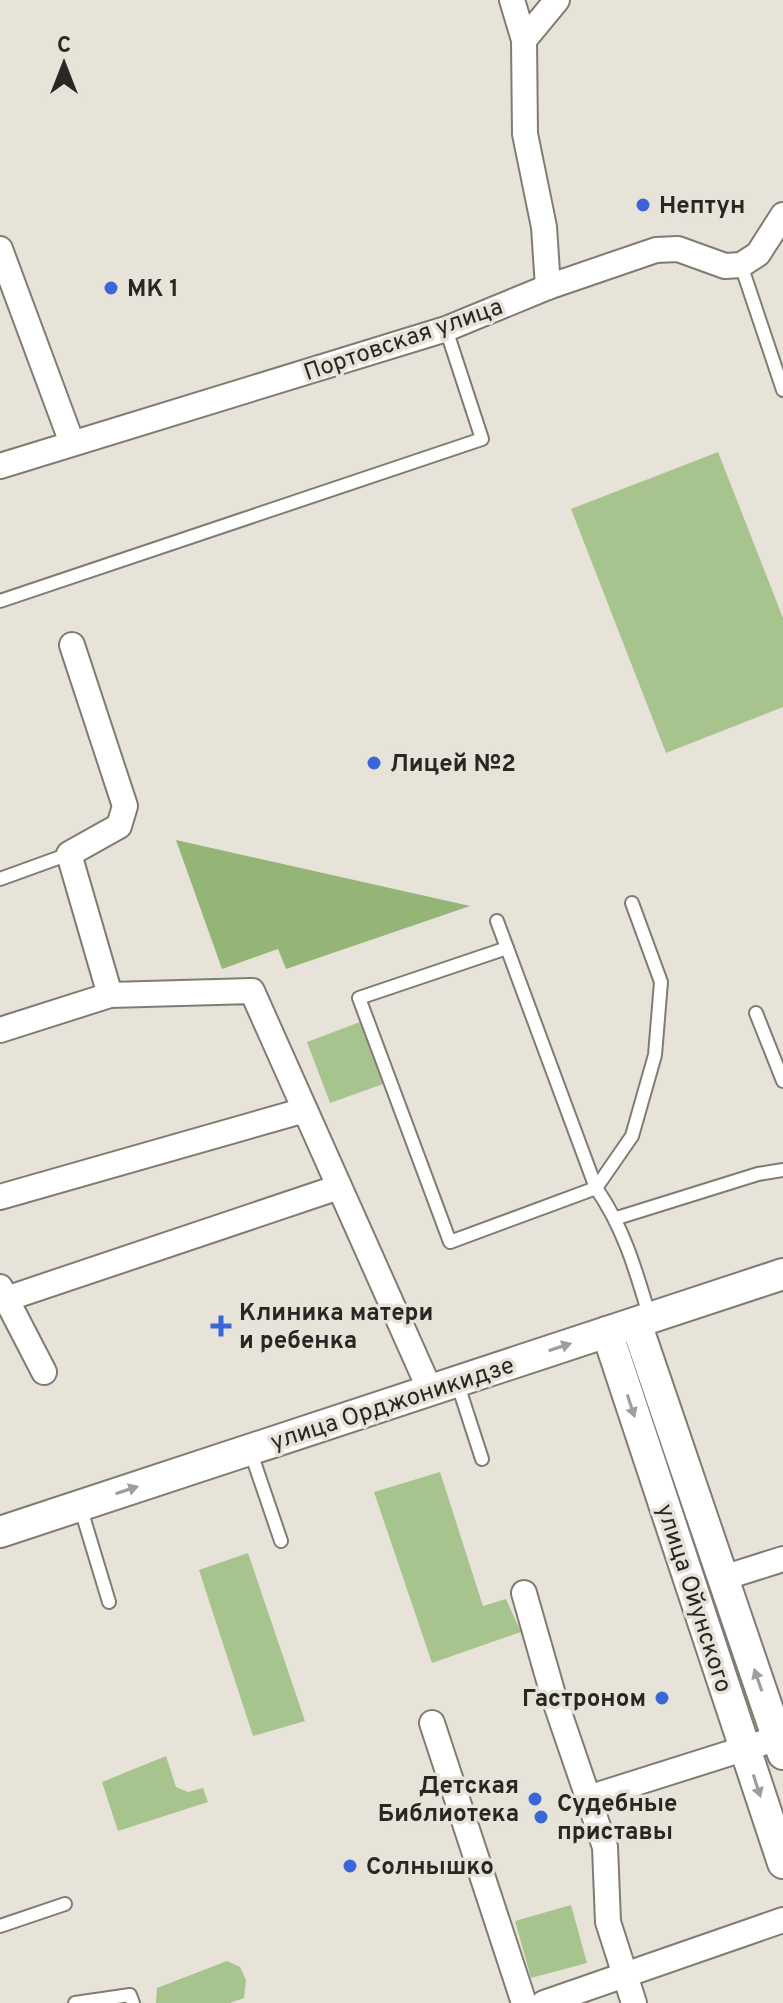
<svg xmlns="http://www.w3.org/2000/svg" width="783" height="2003" font-family="Overpass,sans-serif">
<rect width="100%" height="100%" fill="#e7e3d9"/>
<g fill="#a8c48e">
<path d="M718 452 783 618V707L666 753 571 509Z"/>
<path d="M360 1022 383 1084 330 1103 307 1042Z"/>
<path d="M440 1472 483 1606 506 1599 521 1632 432 1663 374 1492Z"/>
<path d="M248 1553 305 1721 253 1736 199 1570Z"/>
<path d="M166 1756 176 1787 188 1792 203 1788 208 1802 118 1831 102 1782Z"/>
<path d="M571 1905 587 1963 531 1978 515 1921Z"/>
<path d="M227 1961 240 1967 246 1980 244 1998 230 2003H156L157 1988Z"/>
</g>
<path fill="#95b576" d="M176 840 470 906 286 969 278 949 222 969Z"/>
<g fill="none" stroke-linecap="round" stroke-linejoin="round">
<g stroke="#807c74" stroke-width="16">
<g id="service">
<path d="M741 265 783 390"/>
<path d="M0 601 482 439 446 329"/>
<path d="M0 879 69 854"/>
<path d="M497 921 596 1188C624 1228 636 1271 650 1318"/>
<path d="M507 948 359 998 450 1242 596 1188 632 1136 655 1055 661 982 632 903"/>
<path d="M756 1013 783 1081"/>
<path d="M617 1218 758 1174 783 1170"/>
<path d="M457 1382 482 1459"/>
<path d="M250 1450 281 1541"/>
<path d="M80 1506 109 1602"/>
<path d="M0 1926 65 1904"/>
<path d="M75 2003 130 1995 133 2003"/>
</g>
</g>
<g stroke="#807c74" stroke-width="28">
<g id="minor">
<path d="M512 0 524 40 525 134 544 227 548 287"/>
<path d="M524 40 557 0"/>
<path d="M0 249 72 443"/>
<path d="M0 466 446 329 548 287 656 250 678 249 725 266 741 265 758 254 783 215"/>
<path d="M72 645 125 806 119 826 69 854 110 995"/>
<path d="M0 1030 110 995 252 991 430 1390"/>
<path d="M0 1197 305 1110"/>
<path d="M0 1287 44 1372"/>
<path d="M6 1299 339 1187"/>
<path d="M723 1578 783 1559"/>
<path d="M524 1593 554 1698 605 1847 608 1922 634 2003"/>
<path d="M432 1723 524 2003"/>
<path d="M588 1798 778 1738"/>
<path d="M544 2003 783 1920"/>
</g>
</g>
<g stroke="#807c74" stroke-width="34">
<g id="tertiary">
<path d="M636 1323 783 1754"/>
<path d="M607 1332 783 1863"/>
<path d="M0 1532 783 1274"/>
</g>
</g>
<use href="#service" stroke="#fff" stroke-width="12"/>
<use href="#minor" stroke="#fff" stroke-width="24"/>
<use href="#tertiary" stroke="#fff" stroke-width="30"/>
</g>
<defs><path id="oneway-solid" d="M-6-.8H1V-3.2L6.5 0L1 3.2V.8H-6Z" transform="scale(2)"/></defs>
<g fill="#9f9e9c">
<use href="#oneway-solid" transform="translate(560 1347) rotate(-18)"/>
<use href="#oneway-solid" transform="translate(631 1406) rotate(72)"/>
<use href="#oneway-solid" transform="translate(127 1490) rotate(-18)"/>
<use href="#oneway-solid" transform="translate(758 1680) rotate(-109)"/>
<use href="#oneway-solid" transform="translate(757 1786) rotate(72)"/>
</g>
<g fill="#3a66d7" stroke="#e7e3d9" stroke-width="3">
<circle cx="643" cy="205" r="8"/>
<circle cx="111" cy="288" r="8"/>
<circle cx="374" cy="763" r="8"/>
<path d="M217 1314h8v8h8v8h-8v8h-8v-8h-8v-8h8z"/>
<circle cx="662" cy="1698" r="8"/>
<circle cx="535" cy="1799" r="8"/>
<circle cx="541" cy="1817" r="8"/>
<circle cx="350" cy="1866" r="8"/>
</g>
<g text-anchor="middle" stroke-width="7" stroke-linejoin="round" paint-order="stroke">
<g font-size="24" font-weight="bold" fill="#292724" stroke="#e7e3d9" text-anchor="start">
<text x="659" y="213">Нептун</text>
<text x="127" y="296">МК 1</text>
<text x="390" y="771">Лицей №2</text>
<text x="239" y="1320">Клиника матери<tspan x="239" dy="28">и ребенка</tspan></text>
<text x="646" y="1706" text-anchor="end">Гастроном</text>
<text x="519" y="1793" text-anchor="end">Детская<tspan x="519" dy="28">Библиотека</tspan></text>
<text x="557" y="1811">Судебные<tspan x="557" dy="28">приставы</tspan></text>
<text x="366" y="1874">Солнышко</text>
</g>
<g font-size="24" fill="#292724" stroke="#e7e3d9">
<text transform="translate(403 339) rotate(-19)" y="8">Портовская улица</text>
<text transform="translate(392 1403) rotate(-18)" y="8">улица Орджоникидзе</text>
<text transform="translate(695 1598) rotate(72)" y="8">улица Ойунского</text>
</g>
</g>
<g transform="translate(64 64)" stroke="#e7e3d9" stroke-width="6" paint-order="stroke">
<path d="M0-6L14 30L0 20L-14 30Z" fill="#292724"/>
<text y="-12" font-size="22" font-weight="bold" text-anchor="middle" fill="#292724">С</text>
</g>
</svg>
